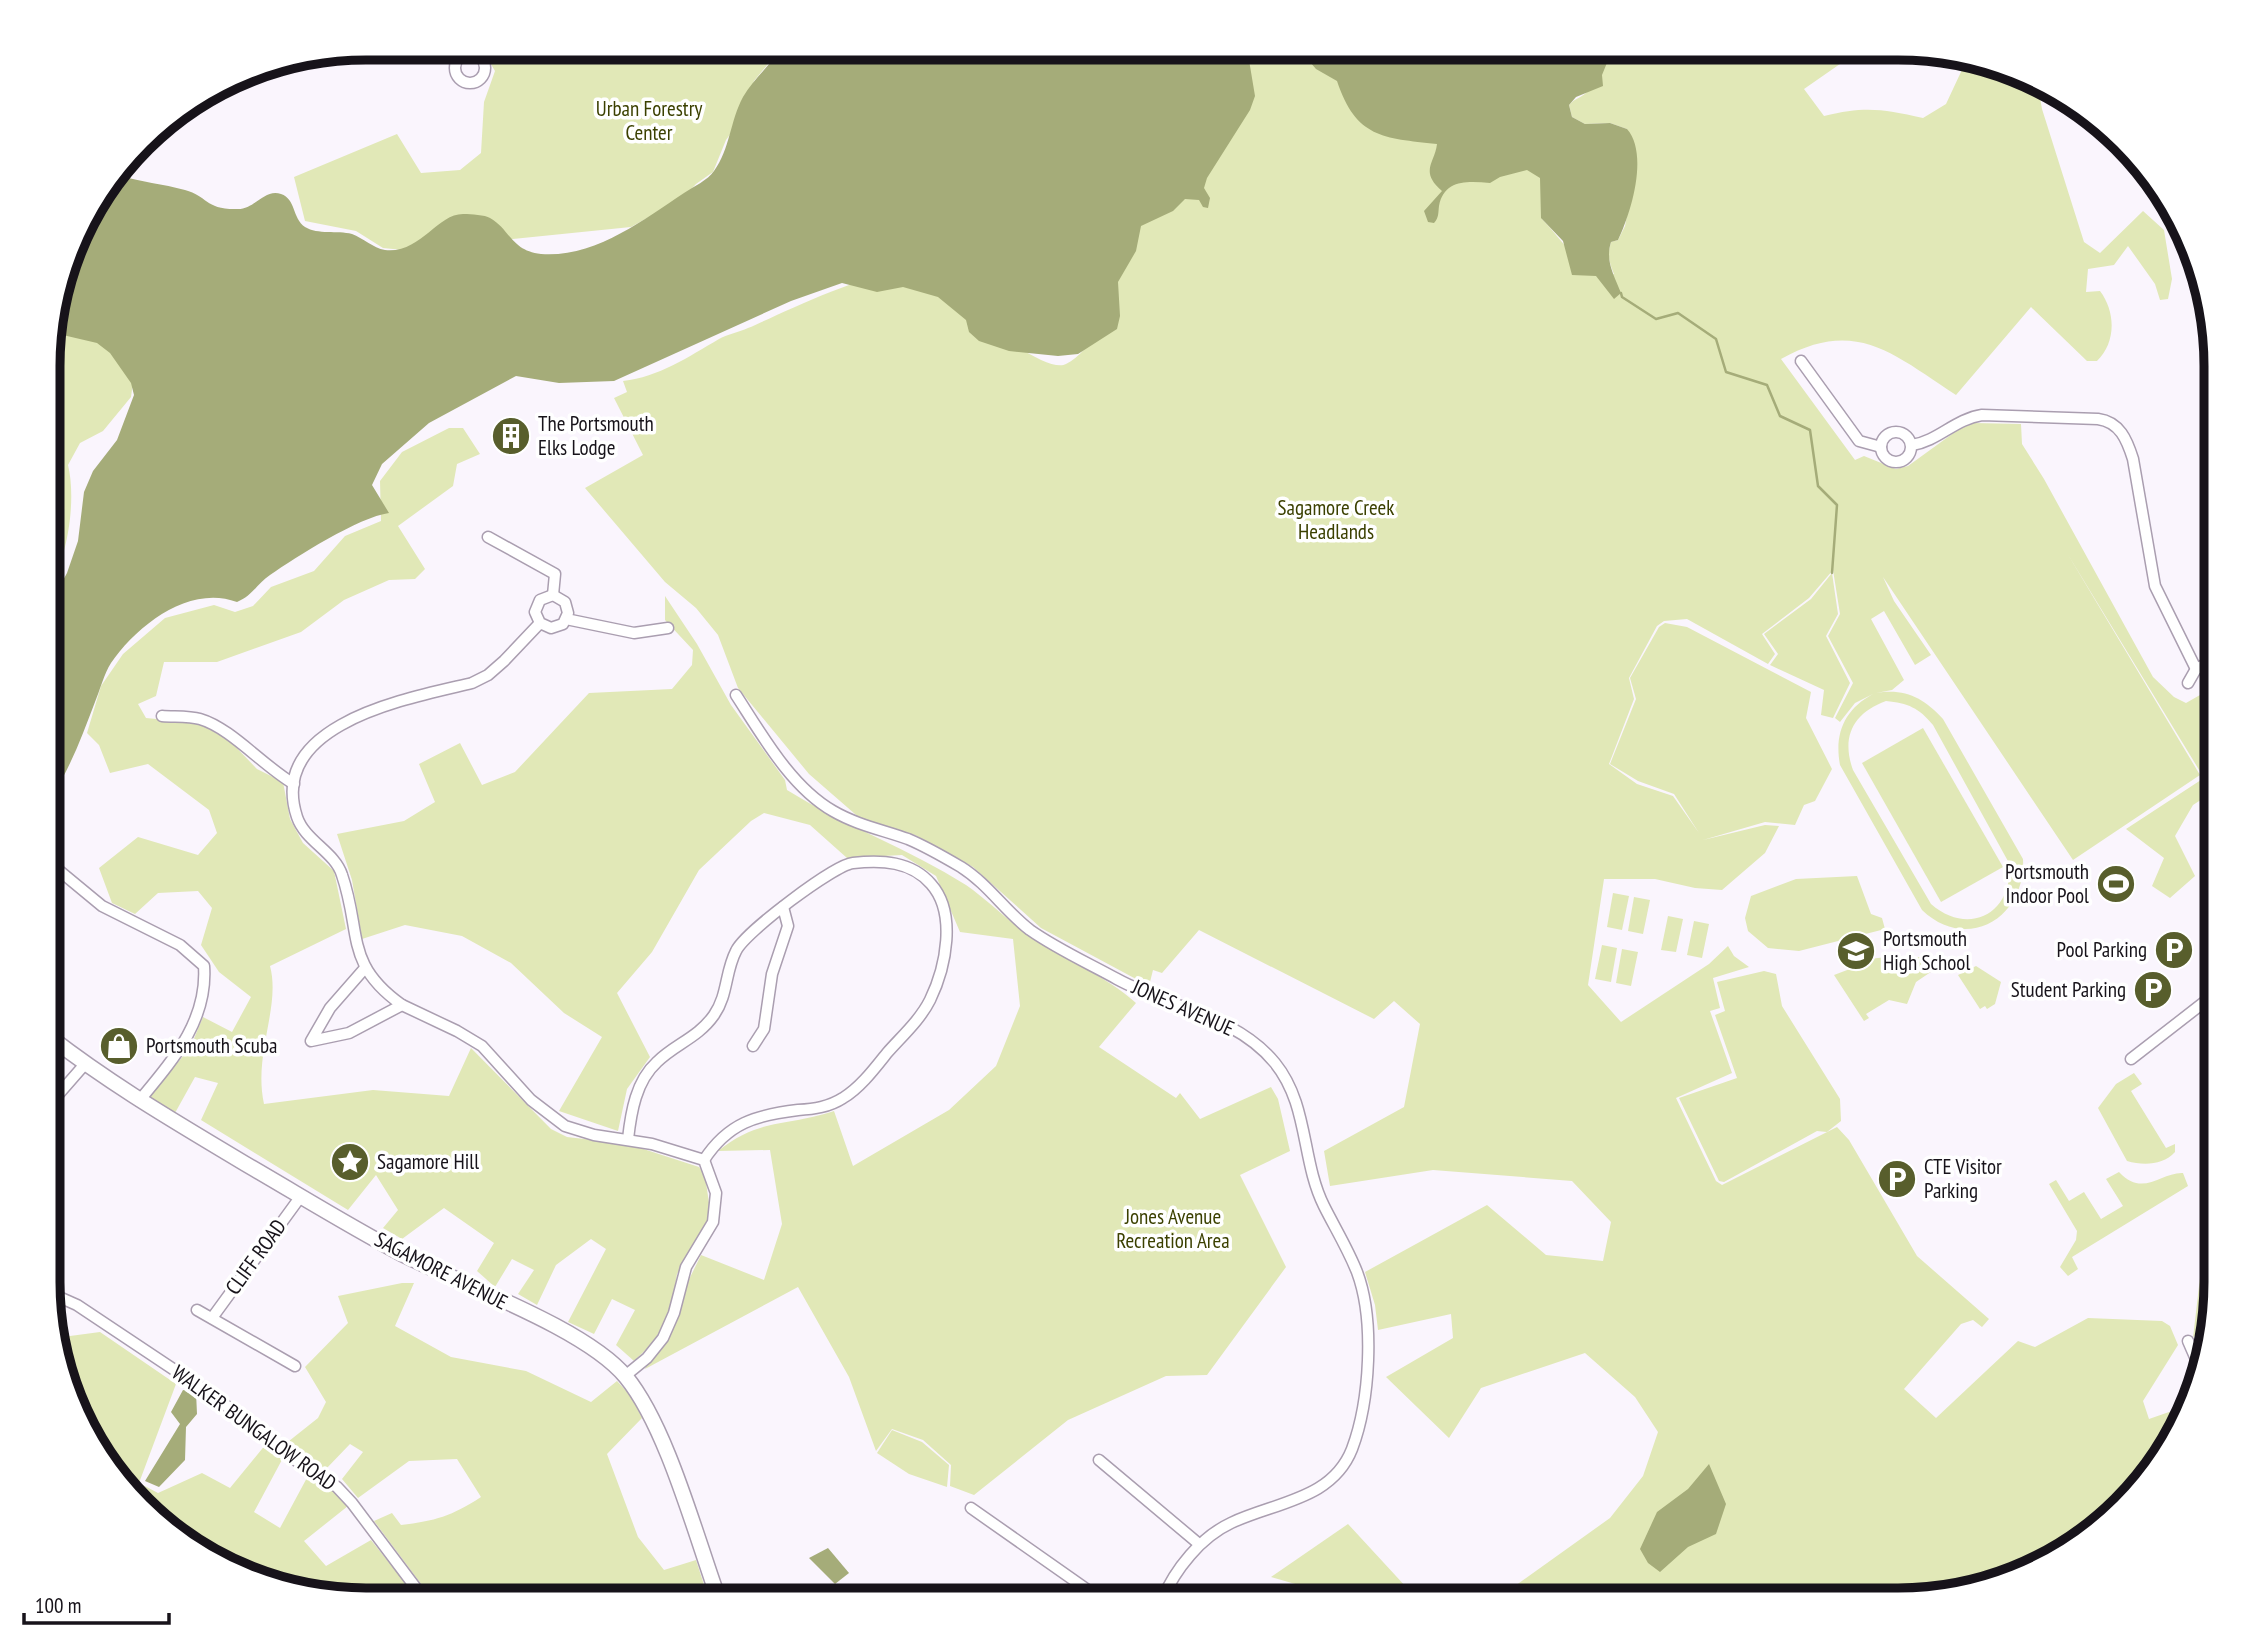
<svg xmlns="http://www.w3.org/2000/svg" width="2264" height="1648" font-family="'PT Sans Narrow',sans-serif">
<rect width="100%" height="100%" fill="#faf5fd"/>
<g fill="#e1e8b7" fill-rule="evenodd">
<path d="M481 47H782L754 81 739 122 726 140 713 172 696 184 683 198 631 227 403 250 383 248 356 231 305 221 294 177 397 134 421 173 460 170 481 153 484 102 495 71Z"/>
<path d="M1244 48H1317L1439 132 1450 185 1514 164 1543 172 1542 219C1562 240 1576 263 1601 279L1614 274C1609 262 1607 255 1611 242L1618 240 1625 226 1637 163 1627 129 1610 123 1585 124 1572 117 1569 105C1575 98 1581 98 1587 92 1601 79 1604 64 1613 48H1863L1804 89 1824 116C1865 106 1883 109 1923 118L1946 104 1967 59 2020 71 2037 81 2042 109 2084 242 2100 253 2143 211 2164 230 2172 279 2168 299 2160 300 2155 284 2128 246 2114 265 2088 269 2086 292 2100 291C2116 312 2116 343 2097 361H2087L2031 307 1956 395C1893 354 1856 317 1781 359L1855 460 1864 456 1896 469 1908 466 1959 429 1974 423 2021 424 2022 444 2044 479 2153 677 2174 697 2186 703 2200 695 2212 671 2216 670V794L2213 792 2193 805 2175 836 2195 876 2170 898 2152 886 2164 858 2126 829 2204 778 2067 553 2200 775 2073 860 1883 577 1894 601 1931 655 1915 665 1884 611 1871 619 1904 680 1892 690 1876 693C1905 688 1924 698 1943 719L2023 859C2026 918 1967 953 1922 910L1840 765C1834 733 1845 709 1873 694L1855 703 1840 722 1835 718 1853 683 1828 636 1840 614 1833 570 1809 598 1762 634 1775 654 1768 664 1687 619 1664 621 1657 626 1629 678 1634 699 1609 764 1637 784 1673 796 1699 833 1674 794 1638 781 1610 764 1636 699 1630 678 1659 627 1665 623 1687 627 1811 692 1806 718 1832 769 1815 801 1804 805 1795 825 1765 822 1703 840 1765 825 1779 826 1765 853 1722 890 1695 888 1655 879H1604L1588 985 1621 1022 1709 964 1728 946 1734 956 1749 967 1713 978 1720 1008 1710 1011 1732 1073 1676 1098 1716 1181 1722 1185 1837 1127 1849 1140 1917 1256 1989 1319 1982 1327 1973 1320 1961 1324 1904 1389 1936 1418 2018 1341 2035 1347 2088 1318 2162 1321 2170 1326 2178 1345 2143 1401 2149 1419 2189 1405 2151 1477 2040 1568 1899 1601H1494L1610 1518 1643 1476 1658 1432 1635 1397 1585 1353 1481 1388 1449 1438 1386 1377 1453 1338 1451 1314 1378 1330 1375 1305 1365 1272 1487 1205 1546 1255 1603 1261 1611 1222 1572 1181 1433 1170 1330 1186 1324 1151 1404 1107 1420 1024 1394 1001 1374 1019 1199 930 1162 973 1153 970 1149 986 1041 928 973 867 915 835 863 821 809 774 738 688 718 635 696 608 665 582 585 488 643 455 614 398 627 392 623 381C659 377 688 357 719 339 728 334 739 332 748 328 781 314 875 266 907 275 938 284 1041 377 1066 364 1093 351 1110 307 1118 281 1123 263 1141 254 1136 233ZM1886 701C1908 703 1919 708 1933 725L2009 863C2014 913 1969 937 1931 904L1853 770C1841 737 1853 713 1886 701Z"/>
<path d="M50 330 92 334 134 375 131 397 103 431 80 443 68 465C76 497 69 555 50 583Z"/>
<path d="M449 428H463L480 454 457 464 453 486 398 526 425 569 415 579 389 580 344 600 301 632 217 662H164L156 696 138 704 146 718 198 723 229 740 257 769 283 782 290 819 303 843 334 871 346 929 270 966C281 1007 253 1054 264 1104L373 1090 449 1096 471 1048 551 1129 567 1137 628 1144 699 1167 705 1176 711 1216 677 1274 673 1299 660 1336 634 1361 616 1345 635 1310 612 1299 594 1334 568 1322 606 1249 591 1239 556 1265 537 1305 518 1294 534 1270 512 1259 495 1287 477 1271 494 1243 444 1208 402 1239 383 1228 398 1210 376 1175 348 1210 201 1120 218 1083 195 1077 175 1113 148 1097 190 1048 203 1017 232 1032 251 997 219 972 201 945 212 908 198 891 158 893 135 914 112 903 99 868 138 837 198 855 217 833 209 810 148 764 110 773 99 745 87 733 101 686 123 654 165 618 214 605 235 612 253 606 271 587 314 571 345 536 381 521 380 481 402 452Z"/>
<path d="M1832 573 1838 614 1826 636 1850 683 1833 718 1821 715 1824 690 1770 665 1778 654 1764 634 1811 599Z"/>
<path d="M665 596 697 644 731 705 785 780 787 790C845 826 909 849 966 885 989 901 1009 922 1033 938 1066 960 1106 976 1136 1003L1099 1047 1176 1098 1180 1093 1200 1119 1271 1087 1278 1099 1290 1151 1240 1175 1286 1267 1207 1375 1166 1376 1068 1420 974 1495 950 1486 951 1465 923 1440 892 1429 876 1451 849 1377 798 1287 645 1369 701 1255 764 1280 782 1224 770 1150 718 1151C761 1117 786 1127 834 1111L853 1166 949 1110 996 1066 1020 1006 1013 939 960 932 936 876 902 855 847 858 810 825 764 813 751 821 699 870 652 952 617 993 650 1057 627 1089 618 1131 559 1111 602 1037 564 1013 511 963 462 936 405 925 362 939 352 880 337 834 404 821 435 802 419 764 460 743 482 785 515 772 589 693 672 689 692 665 693 650 665 620Z"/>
<path d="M1923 728 2003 867 1941 902 1862 763Z"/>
<path d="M1857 876 1871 914 1882 918 1885 929 1799 951 1768 948 1748 931 1745 918 1751 896 1796 879Z"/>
<path d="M1613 893 1629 896 1622 930 1607 927Z"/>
<path d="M1634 897 1650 900 1643 934 1628 931Z"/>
<path d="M1668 916 1683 919 1676 952 1661 950Z"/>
<path d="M1694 921 1709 924 1702 958 1687 955Z"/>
<path d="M1602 945 1617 948 1611 982 1595 979Z"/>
<path d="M1622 949 1638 952 1631 986 1616 983Z"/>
<path d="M1894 956 1942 958 1944 963 1916 982 1907 1004 1889 1000 1866 1014 1869 1018 1864 1021 1834 975 1863 964 1862 960Z"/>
<path d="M1976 966 2001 982 1995 1004 1987 1009 1985 1006 1980 1009 1958 975Z"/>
<path d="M1764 971 1776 974 1782 1006 1840 1099 1841 1121 1827 1132 1817 1131 1724 1182 1719 1181 1679 1098 1737 1078 1715 1015 1725 1011 1717 982Z"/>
<path d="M2134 1073 2142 1084 2131 1091 2166 1148 2175 1144V1152C2163 1165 2144 1166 2127 1161L2098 1108 2116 1084Z"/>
<path d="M2119 1172C2143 1198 2161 1172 2183 1173L2188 1186 2072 1257 2078 1269 2068 1276 2060 1267 2076 1240 2077 1231 2049 1184 2056 1180 2069 1201 2084 1192 2101 1219 2123 1206 2106 1179Z"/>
<path d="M2216 1211V1303L2193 1338 2201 1269 2215 1226Z"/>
<path d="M402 1283H414L395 1326 451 1357 526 1371 591 1402 617 1381 632 1397 642 1418 607 1454 638 1537 664 1570 696 1560 706 1591 689 1600H513L503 1589 487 1600H433L374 1521 392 1513 401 1525C435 1521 452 1516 481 1497L457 1459 409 1461 358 1498 342 1479 363 1452 350 1444 325 1470 284 1445 318 1418 326 1402 305 1367 348 1323 338 1296Z"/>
<path d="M100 1332 176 1384 139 1483 158 1493 202 1473 230 1488 266 1444 284 1456 254 1512 280 1528 309 1474 334 1490 348 1506 304 1541 326 1566 371 1540 419 1600H345L244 1577 171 1535 90 1441 55 1338Z"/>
<path d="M892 1430 922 1442 949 1465 947 1487 909 1474 877 1453Z"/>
<path d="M1348 1524 1419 1601H1327L1316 1590 1271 1577Z"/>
</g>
<g fill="#a5ac79">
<path d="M782 47 1247 48 1255 96 1250 110 1207 178 1204 188 1210 198 1208 208 1203 207 1199 200 1185 199 1173 211 1141 226 1136 251 1118 282 1120 316 1117 329 1078 354 1058 356 1009 351 979 341 969 332 966 320 938 297 903 287 877 292 842 283 791 301 614 381 559 383 516 376 429 423 382 464 372 485 389 513C359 517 296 557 270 575 257 584 252 596 237 602 190 584 137 625 111 663 104 674 100 690 95 702 82 736 70 769 50 799V604L67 573 78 541 84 492 93 471 117 440 134 395 131 383 110 353 97 343 50 332V324L80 224 118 175C141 182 163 184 185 190 208 196 205 210 238 209 255 209 265 188 281 194 296 199 292 218 305 227 318 235 337 230 352 234 363 238 373 248 385 250 421 254 437 213 464 214 471 214 485 215 490 218 510 229 511 251 541 254 594 258 642 221 684 193 693 187 708 180 714 171 730 149 730 121 743 97 753 79 771 65 782 47Z"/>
<path d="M1310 48H1613L1602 75 1603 86 1576 97 1569 105 1572 117 1585 124 1610 123 1627 129C1649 154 1631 213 1618 240L1611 242C1605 261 1614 275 1621 293L1614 299 1596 276 1572 275 1563 241 1541 218 1540 178 1527 170 1500 177 1490 183C1468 181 1444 179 1439 206 1438 214 1439 217 1434 223L1428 222 1424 211 1442 191C1419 171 1435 163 1437 144 1383 138 1356 138 1337 81L1316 69 1310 62 1312 53Z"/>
<path d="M183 1390 196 1392 197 1414 186 1427 185 1460 159 1487 145 1481 180 1424 171 1412Z"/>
<path d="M1709 1464 1726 1504 1716 1534 1688 1547 1660 1572 1648 1563 1640 1549 1657 1512 1688 1489Z"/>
<path d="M828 1548 849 1573 835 1584 809 1558Z"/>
</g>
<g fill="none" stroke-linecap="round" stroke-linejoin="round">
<path stroke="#a5ac79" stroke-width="2.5" d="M1621 293 1622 297 1656 319 1678 313 1716 339 1726 372 1767 385 1780 416 1810 430 1818 486 1837 505 1832 573"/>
<g stroke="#aa9eb0" stroke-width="13">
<g id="minor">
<circle cx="470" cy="68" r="15"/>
<path d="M1801 361 1859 441 1881 447"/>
<circle cx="1896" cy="447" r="15"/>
<path d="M1912 445C1938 441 1955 419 1982 415L2098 419C2120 422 2127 440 2133 459L2155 586 2196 669"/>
<path d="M488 537 555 574 553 595"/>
<path d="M566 619 634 633 668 628"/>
<path d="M2188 683 2196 669 2216 659"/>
<path d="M736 695C762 735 791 787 833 811 857 825 883 830 908 839 927 847 944 857 961 867 988 884 1005 911 1030 930 1057 949 1088 963 1117 979 1168 1007 1236 1015 1275 1063 1309 1105 1301 1160 1324 1206 1335 1228 1348 1249 1357 1272 1375 1320 1370 1401 1352 1449 1332 1500 1275 1502 1231 1523 1201 1537 1175 1569 1162 1600"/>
<path d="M162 716C174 717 189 716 200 719 231 728 263 766 294 784"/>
<path d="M50 863 102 906 180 945 204 966C208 1021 172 1061 139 1101"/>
<path d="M365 968 330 1008 311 1041 349 1033 402 1005 457 1031 482 1046 531 1100 565 1126 594 1135 652 1144 704 1160 716 1193 713 1222 686 1267 674 1313 663 1338 647 1358 625 1376"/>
<path d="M402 1005C344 964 362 933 342 875 335 852 305 841 297 817 266 723 410 698 472 683L488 675 504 661 540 623 551 628 563 624 568 613 565 602 553 595 540 600 535 612 540 623"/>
<path d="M753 1046 764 1029 772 974 788 926 783 907"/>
<path d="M2131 1059 2216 993"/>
<path d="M50 1104 85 1064"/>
<path d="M628 1139C631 1112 636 1081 657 1062 675 1044 698 1038 714 1015 728 995 725 972 736 951 745 932 834 865 853 863 882 860 911 861 931 884 957 913 946 967 930 1000 920 1020 902 1036 887 1053 875 1068 860 1088 843 1098 829 1107 814 1109 798 1110 756 1115 728 1123 704 1160"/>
<path d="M50 1293 77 1305 218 1399 289 1456 337 1487 352 1503 425 1600"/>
<path d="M197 1310 295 1366"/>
<path d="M212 1318 301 1196"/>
<path d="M2188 1341 2202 1373"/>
<path d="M1099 1460 1199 1544"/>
<path d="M971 1508 1102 1600"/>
<path d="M917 1597 922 1600"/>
</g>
</g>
<g stroke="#aa9eb0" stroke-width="17">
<path id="major" d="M50 1037C113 1086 181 1125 249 1166 299 1195 349 1226 400 1253 460 1284 586 1328 626 1377 667 1427 696 1537 719 1600"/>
</g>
<use href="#minor" stroke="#fff" stroke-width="10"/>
<use href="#major" stroke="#fff" stroke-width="14"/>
</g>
<defs>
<g id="building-disc" transform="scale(2.0125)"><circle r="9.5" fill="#585e2c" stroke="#fff"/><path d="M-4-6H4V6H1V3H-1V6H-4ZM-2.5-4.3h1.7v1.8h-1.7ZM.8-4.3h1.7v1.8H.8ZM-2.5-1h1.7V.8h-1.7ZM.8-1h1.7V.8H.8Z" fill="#fff"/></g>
<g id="stadium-disc" transform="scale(2.0125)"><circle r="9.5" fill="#585e2c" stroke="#fff"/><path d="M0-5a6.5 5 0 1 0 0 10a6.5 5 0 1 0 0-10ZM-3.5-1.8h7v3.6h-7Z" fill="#fff"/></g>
<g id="parking-disc" transform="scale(2.0125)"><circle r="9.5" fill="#585e2c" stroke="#fff"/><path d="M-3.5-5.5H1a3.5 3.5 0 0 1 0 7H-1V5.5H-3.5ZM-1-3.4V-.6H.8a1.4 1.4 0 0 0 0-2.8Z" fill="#fff"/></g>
<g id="school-disc" transform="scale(2.0125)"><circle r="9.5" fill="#585e2c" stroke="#fff"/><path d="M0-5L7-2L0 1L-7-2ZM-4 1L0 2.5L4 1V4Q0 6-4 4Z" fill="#fff"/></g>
<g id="shop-disc" transform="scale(2.0125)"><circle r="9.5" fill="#585e2c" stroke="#fff"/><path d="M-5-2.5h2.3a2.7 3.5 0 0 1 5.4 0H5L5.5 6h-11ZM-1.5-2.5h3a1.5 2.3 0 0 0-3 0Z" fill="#fff"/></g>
<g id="sight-disc" transform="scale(2.0125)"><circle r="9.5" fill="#585e2c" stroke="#fff"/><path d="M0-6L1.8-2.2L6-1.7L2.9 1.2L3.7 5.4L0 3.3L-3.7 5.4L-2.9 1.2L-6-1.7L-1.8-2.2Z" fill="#fff"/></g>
</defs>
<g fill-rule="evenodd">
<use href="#building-disc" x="511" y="436"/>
<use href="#stadium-disc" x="2116" y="884"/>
<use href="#parking-disc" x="2174" y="950"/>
<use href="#school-disc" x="1856" y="951"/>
<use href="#parking-disc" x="2153" y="990"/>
<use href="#shop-disc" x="119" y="1046"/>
<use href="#sight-disc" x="350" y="1162"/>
<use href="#parking-disc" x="1897" y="1179"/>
</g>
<g text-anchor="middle" stroke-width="7" stroke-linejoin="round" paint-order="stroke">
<g font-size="21" fill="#3b4000" stroke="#fff">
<text x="649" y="116">Urban Forestry<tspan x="649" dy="24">Center</tspan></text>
<text x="1336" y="515">Sagamore Creek<tspan x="1336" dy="24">Headlands</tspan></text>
<text x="1173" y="1224">Jones Avenue<tspan x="1173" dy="24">Recreation Area</tspan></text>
</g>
<g font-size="21" fill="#17131a" stroke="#fff" text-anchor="start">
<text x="538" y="431">The Portsmouth<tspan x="538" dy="24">Elks Lodge</tspan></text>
<text x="2089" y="879" text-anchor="end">Portsmouth<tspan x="2089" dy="24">Indoor Pool</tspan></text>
<text x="1883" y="946">Portsmouth<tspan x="1883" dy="24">High School</tspan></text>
<text x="2147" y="957" text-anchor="end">Pool Parking</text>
<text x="2126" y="997" text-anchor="end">Student Parking</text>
<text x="146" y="1053">Portsmouth Scuba</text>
<text x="377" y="1169">Sagamore Hill</text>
<text x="1924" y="1174">CTE Visitor<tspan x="1924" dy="24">Parking</tspan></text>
</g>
<g font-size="21" fill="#17131a" stroke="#fff">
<text transform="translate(1183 1008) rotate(24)" y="7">JONES AVENUE</text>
<text transform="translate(256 1257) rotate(-54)" y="7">CLIFF ROAD</text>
<text transform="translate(441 1271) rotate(27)" y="7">SAGAMORE AVENUE</text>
<text transform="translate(254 1428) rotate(36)" y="7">WALKER BUNGALOW ROAD</text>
</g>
</g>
<path d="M0 0H2264V1648H0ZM366 60H1898A306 306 0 0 1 2204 366V1282A306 306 0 0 1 1898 1588H366A306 306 0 0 1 60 1282V366A306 306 0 0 1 366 60Z" fill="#fff" fill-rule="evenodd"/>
<path fill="none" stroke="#17131a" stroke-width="9" d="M366 60H1898A306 306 0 0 1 2204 366V1282A306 306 0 0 1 1898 1588H366A306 306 0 0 1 60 1282V366A306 306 0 0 1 366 60Z"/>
<path d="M24 1613v10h145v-10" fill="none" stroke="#17131a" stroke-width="3.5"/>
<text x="35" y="1613" font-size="21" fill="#17131a" stroke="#ffffff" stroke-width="5" paint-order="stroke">100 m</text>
</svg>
